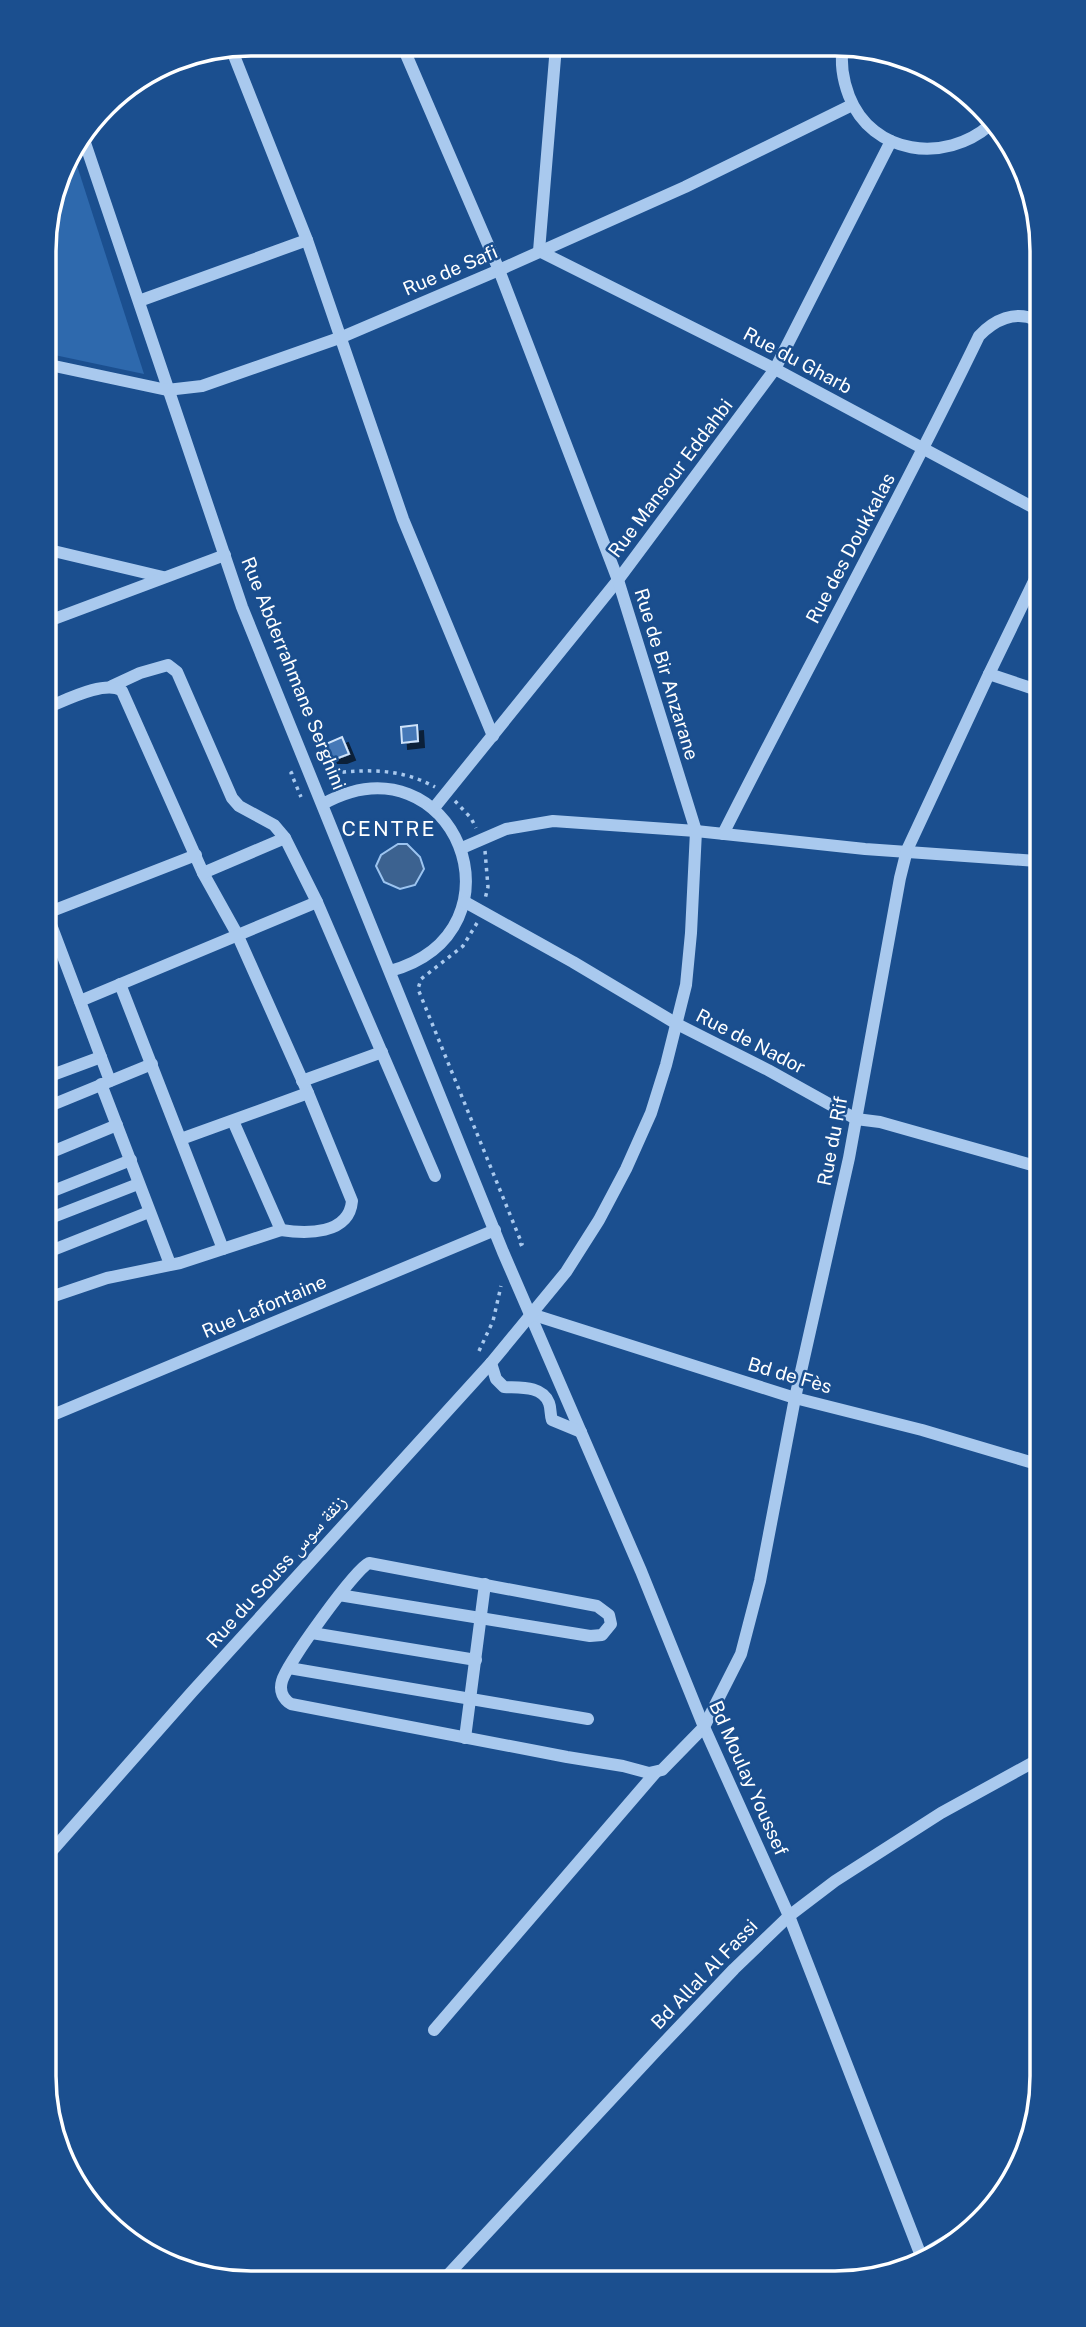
<svg xmlns="http://www.w3.org/2000/svg" width="1086" height="2327" font-family="'Public Sans','Noto Naskh Arabic',sans-serif">
<defs>
<filter id="shadow"><feDropShadow dx="6" dy="6" stdDeviation="0" flood-color="#0009"/></filter>
</defs>
<rect width="100%" height="100%" fill="#1b4f8f"/>
<path fill="#2e69ad" d="M72 150 144 374 45 353 44 237 65 160Z"/>
<path fill="#3c6290" stroke="#9cc4f0" stroke-width="2" d="M398 844H407L420 857 424 869 415 885 400 889 384 882 376 866 381 855Z"/>
<g fill="#4478b7" stroke="#cfe3fa" stroke-width="2" filter="url(#shadow)">
<path d="M417 725 418 741 402 743 401 727Z"/>
<path d="M342 737 349 754 333 760 326 744Z"/>
</g>
<g fill="none" stroke-linecap="round" stroke-linejoin="round">
<g stroke="#a9c9ee" stroke-width="3.5" stroke-dasharray="3.5 5" stroke-linecap="butt">
<path d="M319 761 328 758 334 773C371 769 402 769 435 787"/>
<path d="M293 772 291 773 301 797"/>
<path d="M455 801 471 818 476 828"/>
<path d="M485 851 488 887 485 899"/>
<path d="M477 923 463 946 421 979 418 989 522 1244 515 1247"/>
<path d="M479 1351 493 1321 501 1286"/>
</g>
<g stroke="#a9c9ee" stroke-width="12">
<path d="M556 46 539 251 775 369 1036 509"/>
<path d="M843 47C840 64 843 80 849 96 872 155 945 164 990 125"/>
<path d="M231 48 307 240 403 519 493 736"/>
<path d="M144 77 191 56"/>
<path d="M83 137 242 607 503 1252 641 1571 704 1727 789 1916 923 2261"/>
<path d="M139 301 307 240"/>
<path d="M45 364 167 390 202 386 342 337 499 270 685 187 852 105"/>
<path d="M45 549 163 577"/>
<path d="M46 622 225 555"/>
<path d="M989 674 1037 690"/>
<path d="M112 686 140 673 168 665 177 672 232 798 239 806 274 825 285 838 317 902 435 1176"/>
<path d="M46 708C64 701 106 679 122 691L203 873 237 934 308 1093 352 1201C349 1235 306 1234 281 1230"/>
<path d="M323 804C453 732 533 931 390 971"/>
<path d="M434 808 618 580 775 369 891 141"/>
<path d="M723 834C807 667 898 504 979 336 994 320 1015 310 1036 320"/>
<path d="M462 848 506 829 553 821 696 831 865 849 1037 861"/>
<path d="M203 873 285 838"/>
<path d="M465 902 573 962 677 1024 768 1070 856 1119 880 1122 1039 1167"/>
<path d="M47 913 196 855"/>
<path d="M47 914 110 1081"/>
<path d="M120 984 223 1249"/>
<path d="M80 1001 317 902"/>
<path d="M47 1077 101 1057"/>
<path d="M302 1081 382 1052"/>
<path d="M101 1084 170 1264"/>
<path d="M47 1107 152 1064"/>
<path d="M181 1139 308 1093"/>
<path d="M47 1154 117 1125"/>
<path d="M48 1193 131 1160"/>
<path d="M48 1219 138 1184"/>
<path d="M48 1252 149 1212"/>
<path d="M48 1298 107 1278 180 1263 281 1230 233 1121"/>
<path d="M531 1314 795 1398 922 1430 1040 1465"/>
<path d="M491 1363 496 1379 504 1387C518 1388 542 1385 549 1403 551 1408 550 1414 552 1420L581 1432"/>
<path d="M48 1417 495 1230"/>
<path d="M339 1595 590 1636 602 1635 611 1624 609 1615 597 1606 369 1563C355 1569 286 1665 282 1681 279 1691 283 1699 291 1704L567 1757 623 1766 649 1773 662 1770 704 1727 741 1654 760 1581 795 1398 849 1158 900 878 907 850 989 674 1036 577"/>
<path d="M312 1633 476 1660"/>
<path d="M289 1668 588 1719"/>
<path d="M465 1738 485 1584"/>
<path d="M50 1853 192 1692 491 1363 566 1272 599 1220 626 1169 651 1113 666 1065 686 985 691 933 696 831 618 580 499 270 402 45"/>
<path d="M434 2030 656 1772"/>
<path d="M888 2276 980 2221"/>
<path d="M445 2278 658 2049 734 1969 789 1916 835 1881 941 1813 1041 1758"/>
</g>
</g>
<g text-anchor="middle" stroke-width="5" stroke-linejoin="round" paint-order="stroke">
<g font-size="19" fill="#fff" stroke="#1b4f8f">
<text transform="translate(450 270) rotate(-23)" y="7">Rue de Safi</text>
<text transform="translate(798 360) rotate(28)" y="7">Rue du Gharb</text>
<text transform="translate(670 478) rotate(-53)" y="7">Rue Mansour Eddahbi</text>
<text transform="translate(850 548) rotate(-62)" y="7">Rue des Doukkalas</text>
<text transform="translate(294 673) rotate(68)" y="7">Rue Abderrahmane Serghini</text>
<text transform="translate(667 674) rotate(73)" y="7">Rue de Bir Anzarane</text>
<text transform="translate(751 1041) rotate(27)" y="7">Rue de Nador</text>
<text transform="translate(832 1141) rotate(-79)" y="7">Rue du Rif</text>
<text transform="translate(264 1306) rotate(-23)" y="7">Rue Lafontaine</text>
<text transform="translate(790 1375) rotate(16)" y="7">Bd de Fès</text>
<text transform="translate(276 1571) rotate(-48)" y="7">Rue du Souss زنقة سوس</text>
<text transform="translate(749 1778) rotate(66)" y="7">Bd Moulay Youssef</text>
<text transform="translate(704 1974) rotate(-46)" y="7">Bd Allal Al Fassi</text>
</g>
<g font-size="21" letter-spacing="2" fill="#fff" stroke="#1b4f8f">
<text x="389" y="836">CENTRE</text>
</g>
</g>
<path d="M0 0H1086V2327H0ZM251 56H835A195 195 0 0 1 1030 251V2076A195 195 0 0 1 835 2271H251A195 195 0 0 1 56 2076V251A195 195 0 0 1 251 56Z" fill="#1b4f8f" fill-rule="evenodd"/>
<path fill="none" stroke="#fff" stroke-width="3.5" d="M251 56H835A195 195 0 0 1 1030 251V2076A195 195 0 0 1 835 2271H251A195 195 0 0 1 56 2076V251A195 195 0 0 1 251 56Z"/>
</svg>
